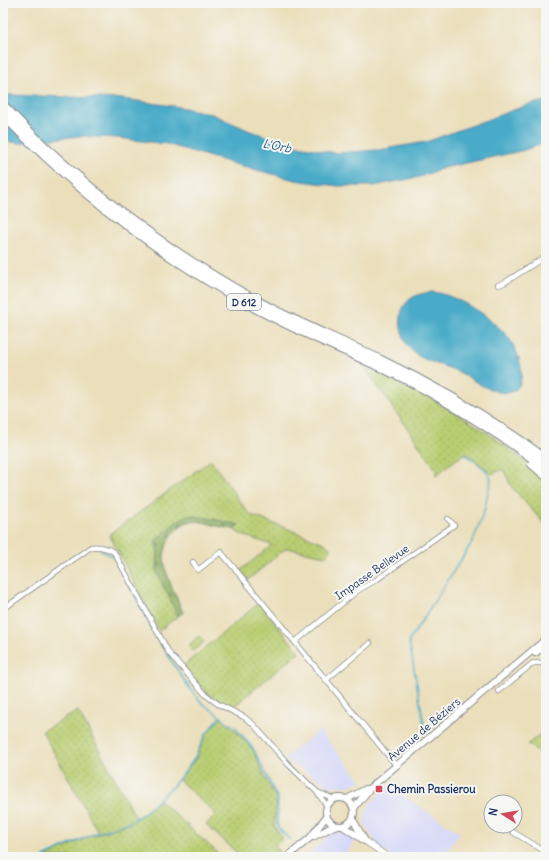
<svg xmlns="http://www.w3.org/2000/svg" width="549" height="860" font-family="Delius,sans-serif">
<defs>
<pattern id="grass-dots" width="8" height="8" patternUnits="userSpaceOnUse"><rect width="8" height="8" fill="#b9ce72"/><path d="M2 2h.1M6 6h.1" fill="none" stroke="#9eb165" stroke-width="1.8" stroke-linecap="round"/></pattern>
<pattern id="forest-firs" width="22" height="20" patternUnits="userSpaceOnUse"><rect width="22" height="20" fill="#92b164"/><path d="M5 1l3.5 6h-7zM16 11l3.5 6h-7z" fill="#769056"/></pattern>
</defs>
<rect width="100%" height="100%" fill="#f6f6f2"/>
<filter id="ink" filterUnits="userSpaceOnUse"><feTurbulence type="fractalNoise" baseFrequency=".025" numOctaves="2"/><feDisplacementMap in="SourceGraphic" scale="8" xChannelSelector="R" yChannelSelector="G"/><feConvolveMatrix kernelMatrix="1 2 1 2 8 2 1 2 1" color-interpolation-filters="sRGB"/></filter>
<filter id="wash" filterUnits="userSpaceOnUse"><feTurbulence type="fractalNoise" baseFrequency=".012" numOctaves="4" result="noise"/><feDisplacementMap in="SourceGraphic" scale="16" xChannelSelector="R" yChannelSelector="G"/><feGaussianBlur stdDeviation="0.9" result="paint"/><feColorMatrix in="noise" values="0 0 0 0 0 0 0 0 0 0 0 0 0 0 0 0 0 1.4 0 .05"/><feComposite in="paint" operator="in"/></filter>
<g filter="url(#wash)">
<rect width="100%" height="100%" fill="#ebdfbb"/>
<g fill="#d6d8f9">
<path d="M319 730 362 781 349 786H329L292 763 291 764 285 758Z"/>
<path d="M388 786 460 833 442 857H394L380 848 365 824V814L369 805Z"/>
<path d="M332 833H345L355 840 344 857H307L315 848Z"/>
</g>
<g fill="url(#grass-dots)" stroke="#6a7e68">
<path d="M360 361C426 393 491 430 546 479V526L511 486 503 469 492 474 466 453 447 466 437 476 435 474 438 472Z"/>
<path d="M211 460 249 514 324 543 329 547 331 550 325 556 286 548 248 580 240 571 272 545 242 535 233 529 239 525 209 518 186 516 177 522 155 541 158 552 157 572 178 616 159 631 110 536V534Z"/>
<path d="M259 603 299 652 232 708 216 700 207 693 183 666Z"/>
<path d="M78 711 136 818 130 822 98 832 42 731Z"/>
<path d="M220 718 235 730 253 750 265 778 277 799 274 825 276 830 283 838 274 847 280 851 274 857H242L206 825 216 814 179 780 196 758 203 741 208 731Z"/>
<path d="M546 729V757L528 744Z"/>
<path d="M159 800 222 857H45L91 836 128 824 145 813Z"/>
</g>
<path fill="url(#forest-firs)" stroke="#567061" d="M191 515 239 525 233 529C229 528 225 528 221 527 212 525 198 519 188 522 175 526 164 545 164 558 165 577 176 593 182 611L184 612 178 616 157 572 158 552 155 541C164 534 179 516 191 515Z"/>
<path fill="#b9ce72" stroke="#6a7e68" d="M199 636 204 642 193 651 188 646Z"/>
<g fill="#49abc8" stroke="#326d93">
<path d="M11 95 123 99 180 107 212 114 250 131 299 146 335 153 378 150 426 142 530 104 546 101V143L521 151 444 168 419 177 373 186H338L295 180 234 164 167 144 117 138 79 136 19 143 3 141V96Z"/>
<path d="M433 292C455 294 494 319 508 337 526 360 532 408 487 388 478 384 470 378 461 373 437 361 410 363 402 332 400 326 400 318 402 311 406 297 420 293 433 292Z"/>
</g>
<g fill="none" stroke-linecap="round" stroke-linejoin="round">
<g stroke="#49abc8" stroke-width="1.5">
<path d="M100 549 114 557 158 640 190 689 202 703 236 728 254 750 278 799 277 823 278 828 290 840"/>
<path d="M428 732 425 730 409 641 473 541 484 511 491 479 485 469 465 454"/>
<path d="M43 857 91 835 130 822 144 813 173 786 184 773 194 759 206 734 220 717"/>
</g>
</g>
</g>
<g filter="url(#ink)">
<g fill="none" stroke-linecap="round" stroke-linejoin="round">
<g stroke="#83878c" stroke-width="6">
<g id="minor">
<path d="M498 285 504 283 546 256"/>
<path d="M193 562 198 570 221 552 396 765"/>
<path d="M3 609 91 547C100 546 106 547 114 552L169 653 206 695 218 704 244 717 253 724 289 765 316 791 327 806"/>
<path d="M295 642 357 591 376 580 454 525 448 519"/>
<path d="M540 649 546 652"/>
<path d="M326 680 370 643"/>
<path d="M499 691 533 663H541L546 661"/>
<path d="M317 792 334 799"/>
<path d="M513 832 546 852"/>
</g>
</g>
<g stroke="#83878c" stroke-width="7">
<path id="tertiary" d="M365 841 388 857"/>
</g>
<g stroke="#83878c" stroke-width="8">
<g id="secondary">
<path d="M535 653 546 645"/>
<circle cx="340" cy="812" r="14"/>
<path d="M347 799 366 789"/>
<path d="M354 808 371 787 546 639"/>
<path d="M353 820 364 839"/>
<path d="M344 827 365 841"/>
<path d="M313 837 334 826"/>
<path d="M287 857 310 838 326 817"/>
</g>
</g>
<g stroke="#83878c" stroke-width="10">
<g id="trunk">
<path d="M3 105C78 184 164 250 259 302 299 324 340 340 381 360 439 388 494 420 546 459"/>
<path d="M3 115C78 192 162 258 257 309 307 336 360 356 411 382 458 407 503 437 546 468"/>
<path d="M532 464 546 476"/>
</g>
</g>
<use href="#minor" stroke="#fff" stroke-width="4.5"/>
<use href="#tertiary" stroke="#fff" stroke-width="5.5"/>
<use href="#secondary" stroke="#fff" stroke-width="6"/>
<use href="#trunk" stroke="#fff" stroke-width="8"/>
</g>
</g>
<rect fill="#d1495b" stroke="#f6f6f2" stroke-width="1.5" x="375" y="785" width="8" height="8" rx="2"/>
<g text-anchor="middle" stroke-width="4" stroke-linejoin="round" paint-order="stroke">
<rect fill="#f6f6f2" stroke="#5d6b8a" stroke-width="1" x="227" y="294" width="34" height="16" rx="3"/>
<g font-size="10" font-weight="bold" fill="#1b2f5e">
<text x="244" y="306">D 612</text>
</g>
<g font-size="11" fill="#1b2f5e" stroke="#f6f6f2">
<text transform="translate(372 572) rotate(-35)" y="4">Impasse Bellevue</text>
<text transform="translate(424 729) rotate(-40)" y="4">Avenue de Béziers</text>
</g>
<g font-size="11" font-weight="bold" fill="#1b2f5e" stroke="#f6f6f2" text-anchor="start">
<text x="387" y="793">Chemin Passierou</text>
</g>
<g font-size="12" font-style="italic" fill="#2b5a83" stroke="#f6f6f2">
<text transform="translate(277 146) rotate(11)" y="4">L'Orb</text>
</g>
</g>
<rect width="549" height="860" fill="none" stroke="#f6f6f2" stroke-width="16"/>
<g transform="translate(503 814) rotate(282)"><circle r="19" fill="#f6f6f2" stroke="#9ea6b7"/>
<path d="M0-3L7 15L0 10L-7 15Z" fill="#d1495b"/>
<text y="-6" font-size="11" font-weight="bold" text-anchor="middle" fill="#1b2f5e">N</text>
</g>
</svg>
